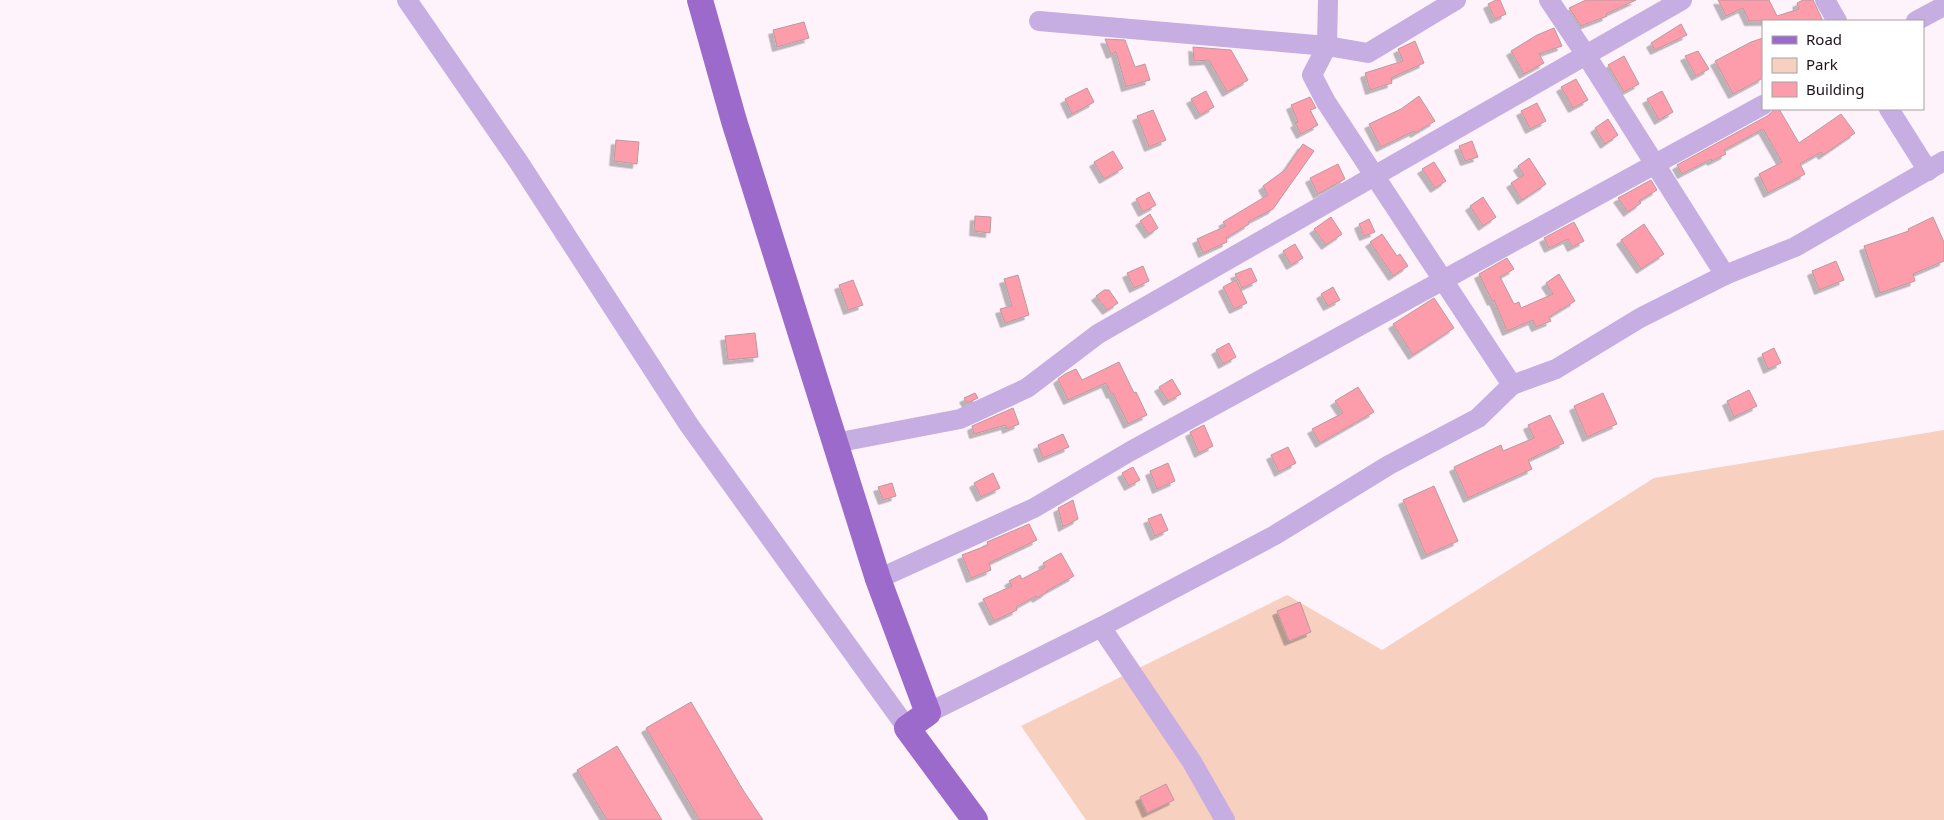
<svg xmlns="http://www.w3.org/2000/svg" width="1944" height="820" font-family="'Noto Sans',sans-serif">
<defs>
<filter id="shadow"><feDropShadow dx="-4.5" dy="4.5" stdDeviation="0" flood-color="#0004"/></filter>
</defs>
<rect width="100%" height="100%" fill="#fff3fb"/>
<path fill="#f8d0c0" d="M1944 430V820H1086L1021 726 1287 595 1382 650 1654 478Z"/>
<g fill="#fd9dab" stroke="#bb999d" filter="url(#shadow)">
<path d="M1496 0H1500L1506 14 1495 19 1488 4Z"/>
<path d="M1586 0H1636L1606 14 1607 16 1581 26 1569 8Z"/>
<path d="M1718 0H1769L1777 16 1799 9 1797 3 1803 0H1813L1823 21H1749L1743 8 1726 16Z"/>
<path d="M804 22 809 38 777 47 773 30Z"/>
<path d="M1681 24 1687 35 1655 50 1651 43Z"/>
<path d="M1554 28 1562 46 1539 54 1544 63 1524 74 1511 51 1537 35Z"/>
<path d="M1763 38V78L1733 94 1715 61 1751 42Z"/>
<path d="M1105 39 1125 40 1135 67 1145 64 1150 80 1126 87 1116 52 1111 54Z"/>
<path d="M1415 41 1424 63 1391 78 1392 83 1370 90 1365 73 1403 61 1398 49Z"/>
<path d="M1193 47 1231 50 1248 80 1227 92 1209 60 1194 61Z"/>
<path d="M1698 51 1709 69 1696 76 1685 56Z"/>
<path d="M1624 56 1639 84 1624 92 1608 65Z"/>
<path d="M1576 79 1588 100 1573 108 1561 87Z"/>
<path d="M1087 88 1094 102 1072 114 1065 99Z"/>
<path d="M1206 91 1214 107 1200 115 1191 99Z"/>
<path d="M1662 91 1673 112 1659 120 1647 99Z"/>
<path d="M1419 96 1435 121 1415 133 1414 131 1381 147 1369 124 1401 109Z"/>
<path d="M1310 97 1316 108 1310 110 1318 125 1301 134 1295 123 1298 122 1291 105Z"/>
<path d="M1537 103 1546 121 1530 129 1521 111Z"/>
<path d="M1774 109H1779L1799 143 1841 114 1855 133 1823 155 1821 152 1800 164 1805 174 1768 193 1759 174 1782 162 1763 129 1724 150 1726 154 1712 161 1711 159 1682 174 1677 165 1769 115Z"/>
<path d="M1153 110 1166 140 1149 147 1137 116Z"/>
<path d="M1608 119 1618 135 1605 144 1595 128Z"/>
<path d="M616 140 639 142 637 164 614 161Z"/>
<path d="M1472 141 1478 157 1465 161 1459 146Z"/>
<path d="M1303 144 1314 151 1273 209 1248 222 1249 224 1226 238 1227 242 1203 253 1197 239 1226 226 1223 222 1268 195 1263 186 1285 170Z"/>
<path d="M1113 151 1123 168 1104 179 1094 162Z"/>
<path d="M1529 158 1546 184 1522 200 1511 183 1524 175 1518 166Z"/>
<path d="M1434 162 1446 181 1435 188 1422 169Z"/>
<path d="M1338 164 1345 179 1318 194 1310 178Z"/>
<path d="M1651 180 1657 190 1639 201 1641 203 1628 212 1618 198Z"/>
<path d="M1149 192 1156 205 1143 212 1136 199Z"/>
<path d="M1483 197 1496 217 1483 226 1470 206Z"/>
<path d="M1150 214 1158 228 1149 234 1140 221Z"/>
<path d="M975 216 991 217 990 233 974 231Z"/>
<path d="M1331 217 1342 234 1326 245 1314 229Z"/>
<path d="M1933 217 1944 242V261L1913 274 1915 281 1880 293 1864 246 1909 231 1908 229Z"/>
<path d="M1369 219 1375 232 1364 236 1359 224Z"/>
<path d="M1574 222 1584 241 1572 247 1568 239 1549 248 1544 238Z"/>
<path d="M1644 224 1664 254 1641 269 1621 240Z"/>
<path d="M1382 234 1397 256 1400 254 1408 266 1393 276 1370 242Z"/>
<path d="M1295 244 1303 258 1291 265 1283 251Z"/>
<path d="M1507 258 1514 269 1500 277 1514 304 1519 302 1521 308 1553 294 1546 283 1559 274 1575 301 1549 317 1551 321 1536 327 1533 320 1507 331 1494 300 1492 301 1479 274Z"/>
<path d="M1836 261 1844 280 1819 290 1812 271Z"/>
<path d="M1143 266 1149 281 1134 288 1127 273Z"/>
<path d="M1251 268 1257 281 1242 288 1235 274Z"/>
<path d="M1018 275 1029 315 1005 323 1000 309 1012 306 1004 279Z"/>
<path d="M853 280 863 305 848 310 839 285Z"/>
<path d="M1236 280 1247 303 1234 309 1223 287Z"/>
<path d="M1333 287 1340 300 1328 306 1321 294Z"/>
<path d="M1104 290H1109L1118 303 1107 310 1096 296Z"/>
<path d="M1434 298 1454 328 1413 355 1393 324Z"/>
<path d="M755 333 758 357 728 360 725 336Z"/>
<path d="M1229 343 1236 357 1223 364 1216 350Z"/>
<path d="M1774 348 1781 363 1768 369 1762 354Z"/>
<path d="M1119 362 1134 393 1136 392 1147 415 1128 424 1113 393 1111 394 1106 383 1068 400 1058 379 1065 374 1076 369 1082 380Z"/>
<path d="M1172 379 1181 394 1168 401 1159 387Z"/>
<path d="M1358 387 1374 412 1320 443 1312 429 1343 413 1335 401Z"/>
<path d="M1749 390 1757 406 1734 417 1727 401Z"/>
<path d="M975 393 978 398 967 403 964 398Z"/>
<path d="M1603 393 1617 424 1587 437 1574 406Z"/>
<path d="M1013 408 1019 424 1007 429 1006 425 974 434 972 426Z"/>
<path d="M1550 415 1564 443 1528 460 1532 469 1468 498 1454 467 1501 445 1503 451 1534 438 1528 425Z"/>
<path d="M1204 425 1213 446 1199 453 1190 432Z"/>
<path d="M1063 434 1069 447 1043 458 1038 445Z"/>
<path d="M1288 447 1296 463 1279 472 1271 455Z"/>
<path d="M1168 463 1175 481 1157 489 1150 471Z"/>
<path d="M1133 467 1140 480 1129 486 1122 473Z"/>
<path d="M993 473 1000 488 981 497 974 483Z"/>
<path d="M892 483 896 496 883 500 878 487Z"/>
<path d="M1434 486 1458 541 1426 555 1403 500Z"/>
<path d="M1073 500 1078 519 1063 527 1058 508Z"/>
<path d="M1161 514 1168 530 1155 536 1148 519Z"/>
<path d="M1029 524 1037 540 989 563 991 570 971 578 962 555 988 545 987 542Z"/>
<path d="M1061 553 1074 576 1047 591V592L1037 598 1036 596 1016 607 1017 610 994 621 983 599 1012 586 1009 581 1020 575 1022 579 1045 567 1043 563Z"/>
<path d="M1300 602 1311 632 1289 641 1277 611Z"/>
<path d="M691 702 743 790 763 820H700L696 814 646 728Z"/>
<path d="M617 746 662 820H607L577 770Z"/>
<path d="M1166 784 1174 800 1147 813 1140 797Z"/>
</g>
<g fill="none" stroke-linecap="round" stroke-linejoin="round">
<g stroke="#c6ade2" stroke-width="20">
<path d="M407 0 518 161 689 425 907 728"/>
<path d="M1328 0 1327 46 1312 75 1326 102 1512 385"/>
<path d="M1549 0 1586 55 1725 275"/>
<path d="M1825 0 1837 21"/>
<path d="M1039 21 1327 46 1368 53 1456 0"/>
<path d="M1916 21 1944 6"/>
<path d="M1889 109 1928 171"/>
<path d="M835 443 960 419 1027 388 1098 334 1682 0"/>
<path d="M878 579 1034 508 1129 452 1763 105"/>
<path d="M1101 627 1192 762 1225 820"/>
<path d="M928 713 1101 627 1275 535 1389 465 1478 418 1512 385 1556 369 1640 318 1725 275 1795 247 1944 161"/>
</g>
<path stroke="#9c6acb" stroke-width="26" d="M700 0 734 121 878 579 928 713 907 728 975 820"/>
</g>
<rect x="1762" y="20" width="162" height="90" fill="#ffffff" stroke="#a5a1a3"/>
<rect x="1772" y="36" width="25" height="8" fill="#9c6acb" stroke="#a5a1a3"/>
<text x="1806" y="45" font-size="15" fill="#1d131a">Road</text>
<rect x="1772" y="58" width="25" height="15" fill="#f8d0c0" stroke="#a5a1a3"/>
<text x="1806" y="70" font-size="15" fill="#1d131a">Park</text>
<rect x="1772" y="82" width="25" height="15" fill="#fd9dab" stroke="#a5a1a3"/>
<text x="1806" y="95" font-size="15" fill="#1d131a">Building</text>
</svg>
